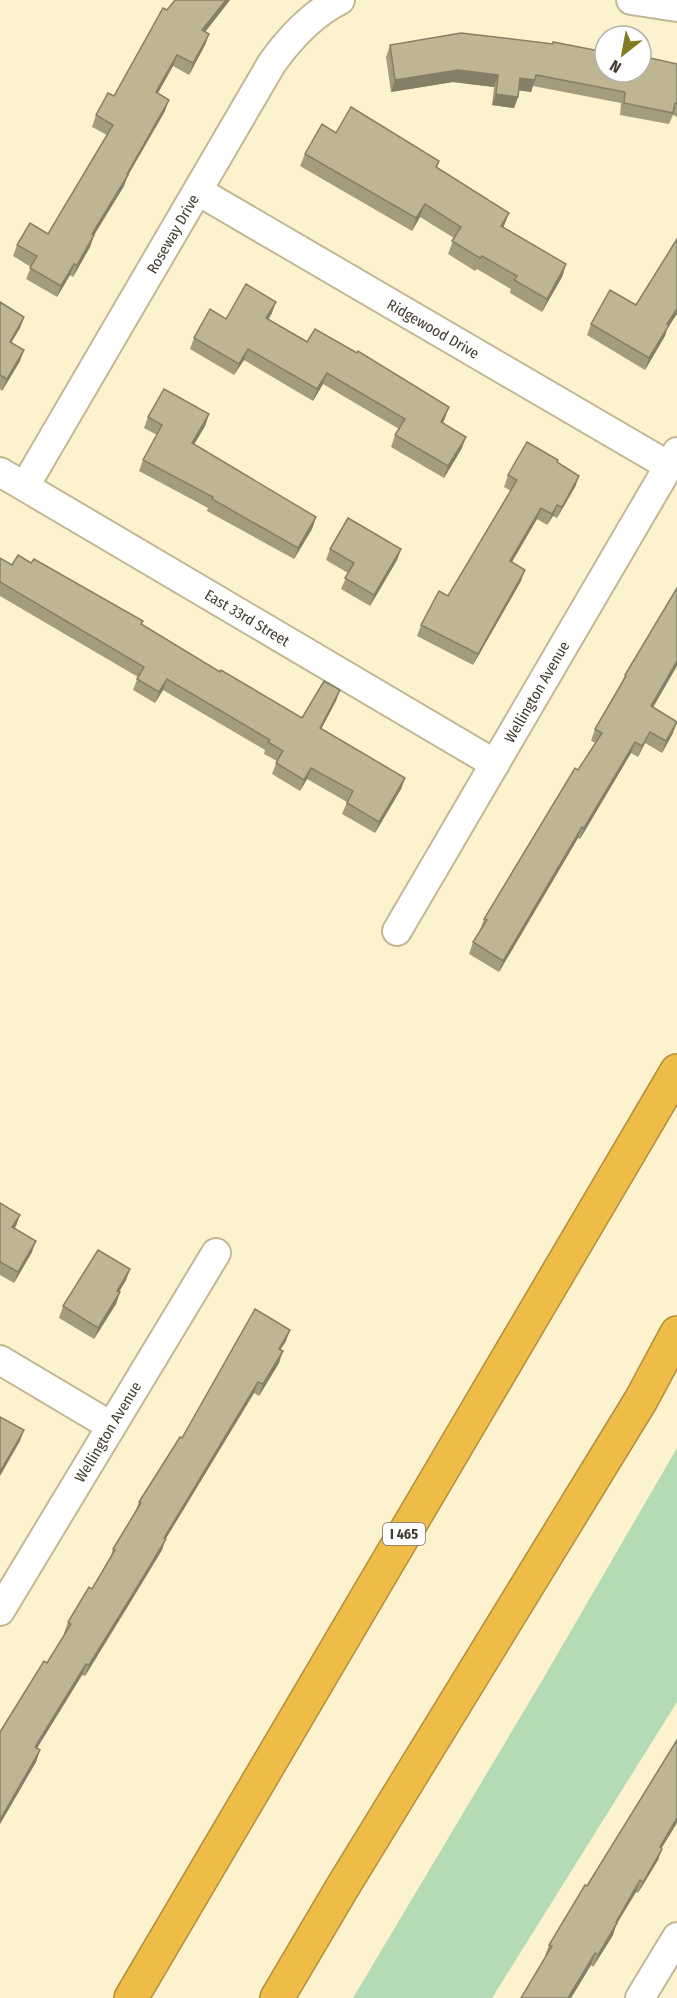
<svg xmlns="http://www.w3.org/2000/svg" width="677" height="1998" font-family="'Fira Sans Condensed',sans-serif">
<rect width="100%" height="100%" fill="#fdf2ce"/>
<path fill="#b4dab6" d="M677 1448V1702L492 1998H353L543 1679Z"/>
<g fill="none" stroke-linecap="round" stroke-linejoin="round">
<g stroke="#c3b896" stroke-width="32">
<g id="street">
<path d="M631 0 677 7"/>
<path d="M198 191 669 466"/>
<path d="M0 472 495 764"/>
<path d="M25 486 272 63C290 38 312 14 340 0"/>
<path d="M397 931 677 452"/>
<path d="M0 1360 111 1426"/>
<path d="M0 1611 216 1253"/>
<path d="M640 1998 677 1937"/>
</g>
</g>
<g stroke="#b28f3e" stroke-width="36">
<g id="highway">
<path d="M131 1998 677 1071"/>
<path d="M277 1998 342 1888 641 1400 677 1333"/>
</g>
</g>
<use href="#street" stroke="#fff" stroke-width="28"/>
<use href="#highway" stroke="#efbc47" stroke-width="33"/>
</g>
<g fill="#a59c7e">
<path d="M175 0H230L205 32 209 34 205 45 189 75 173 66 157 93 165 111 127 177 124 186 94 235 90 247 73 277 70 275 57 297 26 279 31 267 13 256 17 245 48 234 107 135 92 127 96 115 114 96 167 10Z"/>
<path d="M390 45 605 72 677 64V117L673 115 669 124 620 115 621 103 533 86 531 92 519 90 518 97 514 108 492 105 494 87 453 82 391 92 386 57Z"/>
<path d="M336 133 439 161 437 168 504 226 503 227 566 264 562 277 542 312 510 293 511 289 477 269 475 271 448 254 454 238 420 217 412 231 300 166 305 154Z"/>
<path d="M0 302 24 317 20 328 11 343 20 361 2 391 0 389Z"/>
<path d="M272 313 268 319 445 418 443 423 462 448 444 478 391 447 395 435 399 429 323 384 313 401 244 360 234 375 190 349 194 338 226 319Z"/>
<path d="M591 324 667 329 665 336 645 370 587 335Z"/>
<path d="M209 414 205 426 194 444 316 517 312 529 294 559 207 511 208 508 139 471 143 460 157 435 144 428 148 417Z"/>
<path d="M558 460 557 463 579 476 575 487 557 518 553 516 547 525 537 519 512 562 521 581 473 665 417 636 421 625 448 596 511 491 504 487 508 475Z"/>
<path d="M330 549H401L397 560 370 606 341 589 348 573 326 560Z"/>
<path d="M0 558 12 565 142 625 220 672 302 718 336 701 321 728 405 778 401 789 375 833 342 814 347 802 307 779 300 791 272 774 277 761 264 754 265 750 163 690 155 703 133 690 138 677 0 596Z"/>
<path d="M677 588 653 707 673 733 662 753 645 743 638 757 631 753 580 839 578 838 499 972 469 954 473 942 480 930 484 919 596 743 591 741 595 729 621 685 625 675Z"/>
<path d="M0 1203 20 1215 14 1229 32 1252 14 1283 0 1275Z"/>
<path d="M130 1269 126 1280 119 1292H120L116 1304 94 1339 59 1318 63 1306Z"/>
<path d="M286 1341 280 1350 279 1363 259 1396 254 1393 165 1540 162 1550 130 1603 85 1676 82 1675 37 1748 40 1750 36 1762 0 1824V1732L47 1663 65 1634 64 1633 68 1622 92 1589 109 1561 113 1549 135 1512 139 1502 182 1438Z"/>
<path d="M662 1848 658 1860 638 1893 636 1892 616 1925 613 1935 593 1967 591 1965 571 1998H521L546 1957 545 1956 549 1945 587 1886Z"/>
</g>
<g fill="#867f67">
<path d="M226 0H230L198 41 202 30Z"/>
<path d="M209 34 205 45 189 75 193 63Z"/>
<path d="M177 55 173 66 152 104 156 92Z"/>
<path d="M458 70 498 75 494 87 453 82 391 92 395 80Z"/>
<path d="M520 78 535 80 531 92 516 90Z"/>
<path d="M496 94 518 97 514 108 492 105Z"/>
<path d="M169 100 165 111 127 177 124 186 88 245 92 234Z"/>
<path d="M425 204 420 217 412 231 416 218Z"/>
<path d="M509 213 504 226 496 238 501 226Z"/>
<path d="M94 235 90 247 73 277 77 265Z"/>
<path d="M74 264 70 275 57 297 61 286Z"/>
<path d="M566 264 562 277 542 312 547 299Z"/>
<path d="M276 302 272 313 262 330 266 318Z"/>
<path d="M677 309V314L667 329 665 336 645 370 649 358 667 324Z"/>
<path d="M24 317 20 328 5 353 10 342Z"/>
<path d="M248 349 244 360 234 375 239 364Z"/>
<path d="M24 350 20 361 2 391 7 379Z"/>
<path d="M327 373 323 384 313 401 317 389Z"/>
<path d="M449 407 445 418 437 433 441 422Z"/>
<path d="M209 414 205 426 188 455 192 443Z"/>
<path d="M466 437 462 448 444 478 448 466Z"/>
<path d="M579 476 575 487 557 518 562 507Z"/>
<path d="M557 505 553 516 547 525 552 514Z"/>
<path d="M541 508 537 519 506 572 510 561Z"/>
<path d="M316 517 312 529 294 559 298 548Z"/>
<path d="M401 549 397 560 370 606 374 595Z"/>
<path d="M525 570 521 581 473 665 478 654Z"/>
<path d="M677 661V666L647 718 651 706Z"/>
<path d="M167 679 163 690 155 703 159 692Z"/>
<path d="M340 690 336 701 316 739 320 728Z"/>
<path d="M677 722 673 733 662 753 666 741Z"/>
<path d="M650 732 645 743 638 757 642 746Z"/>
<path d="M635 742 631 753 580 839 584 828Z"/>
<path d="M311 768 307 779 300 791 304 780Z"/>
<path d="M405 778 401 789 375 833 379 822Z"/>
<path d="M582 827 578 838 499 972 503 961Z"/>
<path d="M20 1215 16 1226 8 1239 12 1227Z"/>
<path d="M36 1241 32 1252 14 1283 18 1272Z"/>
<path d="M130 1269 126 1280 113 1302 117 1291Z"/>
<path d="M120 1292 116 1304 94 1339 98 1328Z"/>
<path d="M290 1330 286 1341 274 1360 279 1349Z"/>
<path d="M283 1351 279 1363 259 1396 263 1384Z"/>
<path d="M258 1382 254 1393 165 1540 162 1550 85 1676 89 1665 164 1538Z"/>
<path d="M24 1430 20 1441 0 1476V1472Z"/>
<path d="M86 1664 82 1675 31 1758 35 1747Z"/>
<path d="M40 1750 36 1762 0 1824V1820Z"/>
<path d="M677 1818V1823L655 1859 660 1847Z"/>
<path d="M662 1849 658 1860 638 1893 643 1882Z"/>
<path d="M640 1880 636 1892 616 1925 613 1935 593 1967 598 1955Z"/>
<path d="M595 1953 591 1965 571 1998H568Z"/>
</g>
<g fill="#c0b593" stroke="#867f67" stroke-width="1.5">
<path d="M175 0H226L202 30 209 34 193 63 177 55 156 92 169 100 127 174 128 175 92 234 94 235 77 265 74 264 61 286 30 268 37 256 17 245 30 223 48 234 113 125 96 115 108 93 114 96 163 8 167 10Z"/>
<path d="M461 33 553 44V42L605 52V72H641V56L677 64V104L675 103 673 113 624 103 625 92 536 75 535 80 520 78 518 97 496 94 498 75 458 70 395 80 390 45Z"/>
<path d="M351 107 439 161 436 167 509 213 501 226 566 264 547 299 514 280 517 276 482 256 480 258 452 241 461 227 425 204 416 218 305 154 322 124 336 133Z"/>
<path d="M677 239V309L667 324 669 325 649 358 591 324 610 290 636 305Z"/>
<path d="M246 284 276 302 266 318 307 342 315 329 357 353 358 351 449 407 441 422 466 437 448 466 395 435 405 419 327 373 317 389 248 349 239 364 194 338 210 309 226 319Z"/>
<path d="M0 302 24 317 10 342 24 350 7 379 0 375Z"/>
<path d="M164 389 209 414 192 443 316 517 298 548 212 499 213 497 143 460 162 425 148 417Z"/>
<path d="M527 442 558 460 557 462 579 476 562 507 557 505 552 514 541 508 510 561 525 570 478 654 421 625 439 591 448 596 517 480 508 475Z"/>
<path d="M348 518 401 549 374 595 345 578 354 563 330 549Z"/>
<path d="M18 555 31 563 34 559 143 621 141 624 220 672 221 670 302 718 324 681 340 690 320 728 405 778 379 822 347 803 353 791 311 768 304 780 276 763 283 751 268 742 270 740 167 679 159 692 137 679 144 667 0 582V558L12 565Z"/>
<path d="M677 588V661L651 706 677 722 666 741 650 732 642 746 635 742 584 828 582 827 503 961 473 942 487 920 484 919 575 768 578 770 602 733 595 729 626 676 625 675Z"/>
<path d="M0 1203 20 1215 12 1227 36 1241 18 1272 0 1262Z"/>
<path d="M98 1250 130 1269 117 1291 120 1292 98 1328 63 1306Z"/>
<path d="M255 1309 290 1330 279 1349 283 1351 263 1384 258 1382 164 1538 166 1539 134 1592 89 1665 86 1664 35 1747 40 1750 0 1820V1732L44 1661 47 1663 71 1624 68 1622 89 1587 92 1589 115 1550 113 1549 141 1503 139 1502 180 1437 182 1438Z"/>
<path d="M0 1417 24 1430 0 1472Z"/>
<path d="M677 1740V1818L660 1847 662 1849 643 1882 640 1880 616 1922 617 1923 598 1955 595 1953 568 1998H521L552 1946 549 1945 585 1885 587 1886Z"/>
</g>
<g text-anchor="middle" stroke-width="4.5" stroke-linejoin="round" paint-order="stroke">
<rect fill="#fff" stroke="#7a766d" stroke-width="1.5" x="383" y="1523" width="42" height="22" rx="4.5"/>
<g font-size="14" font-weight="bold" fill="#413c2e">
<text x="404" y="1539">I 465</text>
</g>
<g font-size="15" fill="#413c2e" stroke="#fff">
<text transform="translate(173 234) rotate(-60)" y="5">Roseway Drive</text>
<text transform="translate(433 329) rotate(30)" y="5">Ridgewood Drive</text>
<text transform="translate(247 618) rotate(31)" y="5">East 33rd Street</text>
<text transform="translate(537 692) rotate(-60)" y="5">Wellington Avenue</text>
<text transform="translate(108 1432) rotate(-59)" y="5">Wellington Avenue</text>
</g>
</g>
<g transform="translate(623 54) rotate(211)"><circle r="28" fill="#ffffff" stroke="#b3b1ab" stroke-width="1.5"/>
<path d="M0-4.5L10 22L0 15L-10 22Z" fill="#817b21"/>
<text y="-9" font-size="16" font-weight="bold" text-anchor="middle" fill="#413c2e">N</text>
</g>
</svg>
